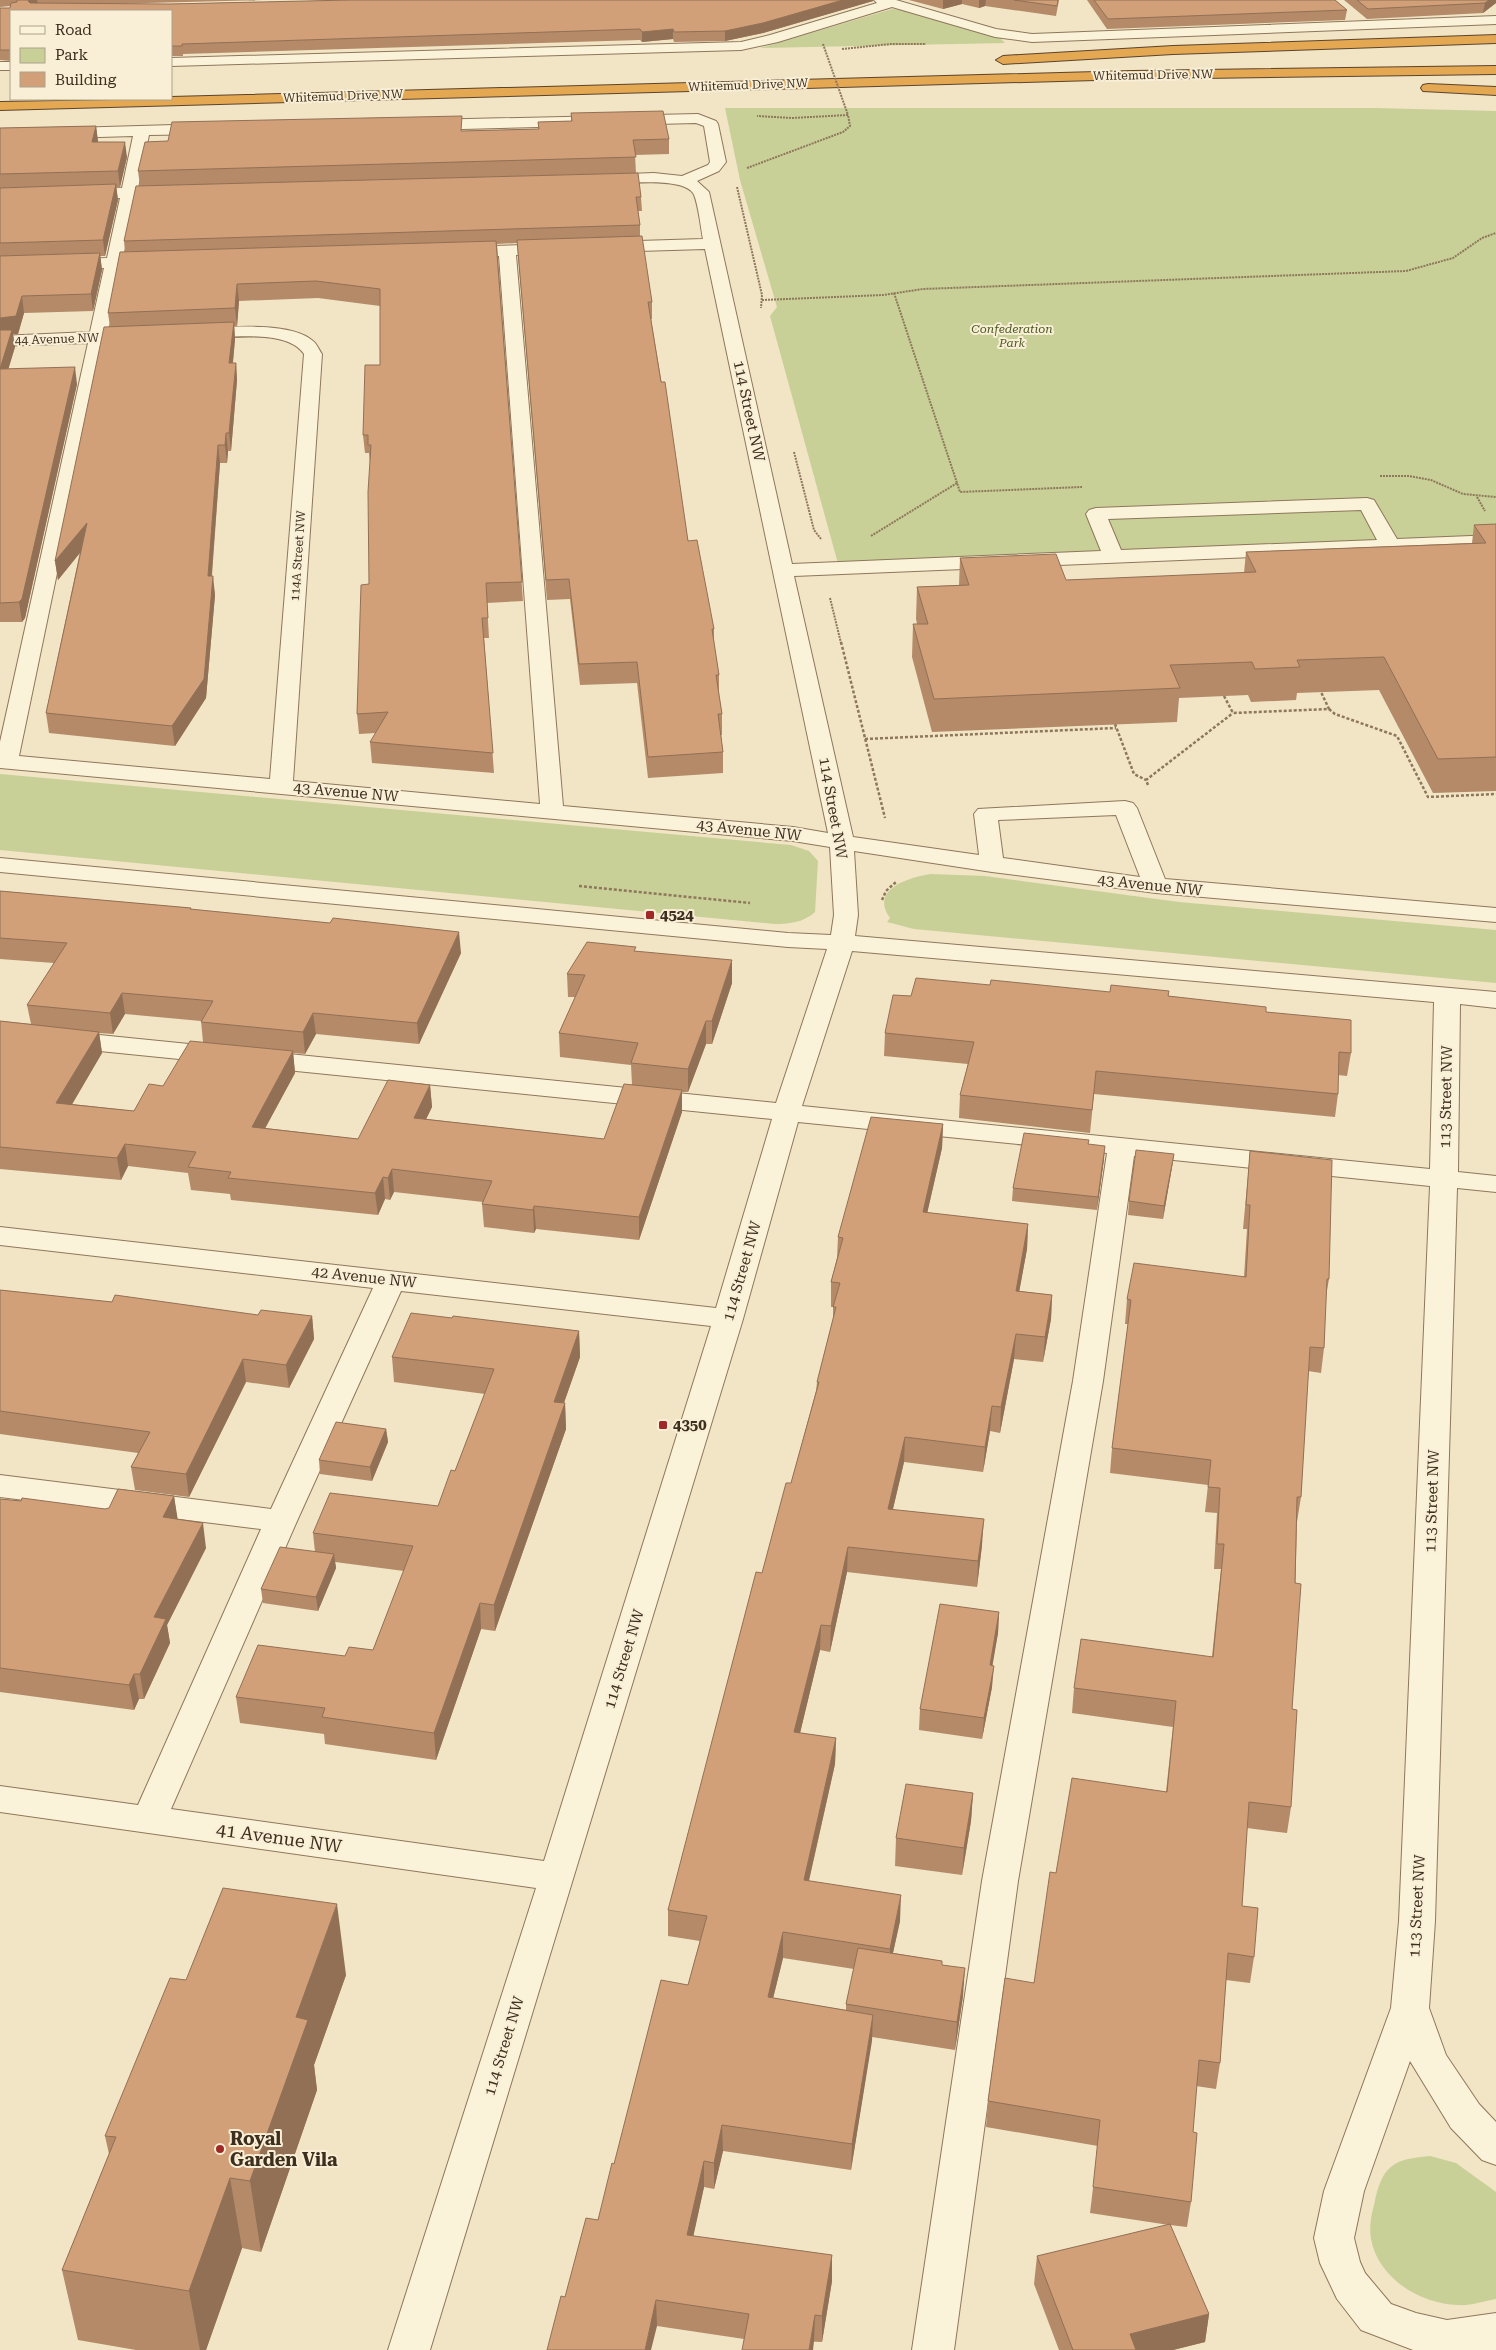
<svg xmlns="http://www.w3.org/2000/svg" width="1496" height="2350" font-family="'Roboto Serif',serif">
<rect width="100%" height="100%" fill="#f1e5c5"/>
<g fill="#c8d098">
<path d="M892 9 904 10 999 37 1005 43 760 48Z"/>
<path d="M725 108H1375L1496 111V545L840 571 770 316 777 307 740 180Z"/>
<path d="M0 774 791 845 809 851 818 861 815 912C804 922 790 924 775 924L0 850Z"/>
<path d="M931 874 985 876 1179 902 1496 930V983L914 929 887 922 890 918C869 889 910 877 931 874Z"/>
<path d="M1430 2156 1456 2163 1496 2192V2299C1484 2301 1470 2306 1458 2305 1420 2304 1378 2278 1371 2239 1369 2227 1371 2216 1374 2205 1382 2167 1391 2159 1430 2156Z"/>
</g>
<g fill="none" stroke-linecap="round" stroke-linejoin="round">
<g stroke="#8e775a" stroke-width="2">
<g id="minor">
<path d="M874 0H896L996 29 1032 34 1496 16V24L1032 42 995 37 892 7 778 42 741 50 171 66V58L741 42 770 35 877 3Z"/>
<rect x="0" y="62" width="11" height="8"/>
<path d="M698 114 716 121 718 124 726 162 719 171 697 181 709 192 792 564 1101 551 1086 514 1089 510 1096 508 1367 498 1374 500 1397 539 1496 535V547L794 576 853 837 979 855 974 814 978 809 1125 801 1133 803 1137 808 1165 879 1496 908V922L1156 893 992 872 854 851 858 915 855 936 1496 992V1008L1460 1004 1458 1172 1496 1176V1192L1457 1188 1435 1921 1429 2008 1446 2055 1479 2104 1496 2122V2165L1482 2160 1451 2128 1410 2061 1364 2191 1354 2238 1360 2262 1365 2273 1391 2304 1416 2313 1447 2320 1496 2313V2350H1413L1361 2330 1337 2299 1320 2263 1314 2238 1324 2191 1391 2008 1399 1921 1430 1186 1134 1156 1103 1381 1018 1881 954 2350H912L982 1881 1073 1381 1107 1153 798 1122 743 1319 430 2350H388L536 1888 0 1812V1786L138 1805 261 1529 0 1497V1475L271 1509 373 1288 0 1245V1227L716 1308 772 1119 0 1041V1025L776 1103 827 949 788 947 0 872V858L788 933 831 935 834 915 830 847 793 841 0 768V742L88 343 0 346V336L90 332 104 268 0 271V261L107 258 120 198 79 199 73 197 71 194 73 191 79 189 122 188 133 136 0 140V130L209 124 217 129 209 134 149 135 138 188 177 189 179 192 177 195 171 197 136 198 123 257H162L164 261 162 265 121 267 108 332H145L148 336 145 340 105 342 19 756 270 779 304 354C287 328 224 338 197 339L191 338 188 334 191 330 197 329C225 327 292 321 313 341 317 344 319 350 322 354L293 781 540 804 499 256 459 257 453 256 451 252 453 248 459 247 556 244 562 246 564 249 562 252 516 255 563 806 793 827 828 833 705 249 606 252 600 250 598 247 600 244 606 242 703 239C701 229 698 201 693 193 681 176 620 184 601 185L595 183 593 180 595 177 601 175 654 173 682 176 708 165 710 162 704 126 696 123 424 130 416 125 424 120ZM1361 510 1377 540 1121 550 1108 519ZM1116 815 1140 877 1003 858 998 820ZM852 951 1434 1002 1430 1169 802 1106ZM401 1291 711 1326 544 1861 171 1809 297 1521Z"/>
</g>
</g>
<g stroke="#5b442e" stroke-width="2">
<g id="highway">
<path d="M1496 35V43L1173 54 1003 64 996 60 1003 56 1173 46Z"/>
<path d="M1496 66V74L1132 79 0 110V102L171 99V97L1132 71Z"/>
<path d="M1428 84 1496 87V95L1423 91 1421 88 1423 85Z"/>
</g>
</g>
<g stroke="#8e775a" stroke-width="2" stroke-dasharray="2 1" stroke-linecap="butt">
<path d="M842 49 891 44H926"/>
<path d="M747 168 843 132 850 126 848 115 792 118 757 116"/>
<path d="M737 187 762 295 761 308"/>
<path d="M894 293 960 492 1082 487"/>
<path d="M762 300 883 295 923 289 1406 271 1453 258 1482 238 1496 233"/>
<path d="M794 452 814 530 821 539"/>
<path d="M1380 476H1409L1431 480 1463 494 1496 497"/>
<path d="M1477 497 1485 511"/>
<path d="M871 536 957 483"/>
<path d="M830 598 841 643"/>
</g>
<g stroke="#8e775a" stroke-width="2.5" stroke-dasharray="3 2" stroke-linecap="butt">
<path d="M841 642 885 818"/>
<path d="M1224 696 1233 713 1329 709 1321 692"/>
<path d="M1329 709 1335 714 1397 736 1428 797 1496 794"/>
<path d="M1115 724 1134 774 1146 780"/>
<path d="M865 739 1116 728"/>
<path d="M1148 785 1146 780 1233 713"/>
<path d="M579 886 750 903"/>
<path d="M882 900 886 891 896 882"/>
</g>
<use href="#minor" fill="#fbf2da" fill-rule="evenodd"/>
<use href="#highway" fill="#e4a752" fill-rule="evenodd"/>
<path stroke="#8e775a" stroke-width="2" stroke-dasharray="2 1" stroke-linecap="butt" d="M823 44 848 115"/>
</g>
<g fill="#b48a68" fill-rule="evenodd">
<path d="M0 0H263L106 4H170L350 0H873V1L763 33 725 41 674 42 673 39 642 42 640 40 183 54V56H171V11H11V61L0 60V8H10V6L0 7Z"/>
<path d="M909 0H1059L1056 16 985 6 979 8 962 4 943 9Z"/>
<path d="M1087 0H1335L1347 10 1345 20 1107 29Z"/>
<path d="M1344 0H1496V3L1483 13 1367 19Z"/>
<path d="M571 113 669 139V154L635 155 636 173 641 197 642 211H638L640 225V236L652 302V319H651L688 541 714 629V645L719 675V695L722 714V735H721L723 752V773L648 778 637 683 580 685 570 599 547 600 517 243 497 244 523 601 487 603 489 638H484L494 773 372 763 370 742 376 733 359 734 357 714 369 584 370 463 369 453H365L363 435 380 365V306L318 298 239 301 237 326H234L235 339 233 363H236L237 380 231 451H228L227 463H220L212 576 215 595 206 698 175 746 49 733 46 713 80 552 58 580 55 561 110 327 108 313 125 252 124 241 140 186 138 171 462 131 538 129V122L571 121Z"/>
<path d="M96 126 98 142 127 157 120 187H116L118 200 105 256H100L102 270 93 311 24 313 18 334H13L15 347 8 369 77 384 25 618 22 622H0V128Z"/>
<path d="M1496 524V791L1433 793 1379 690 1297 693 1296 700 1251 702 1248 695 1179 698 1177 722 932 732 912 657 913 624H917L916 619 917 587 959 585 960 558 1066 580 1244 573 1246 552 1472 543 1474 525Z"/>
<path d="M0 891 191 908 192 910 461 953 419 1044 316 1034 305 1054 293 1053 295 1073 265 1128 358 1139 430 1085 432 1107 426 1119 604 1139 632 1085 631 1065 560 1057 559 1033 575 997H568L567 974 636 951 732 983 712 1044H706L688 1092H682V1112L639 1240 536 1229 534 1233 484 1227 482 1204 483 1202 394 1192 390 1200 385 1199 378 1215 231 1200 230 1194 191 1190 188 1173 128 1166 121 1180 0 1169V1021L31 1024 27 1005 54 963 0 959ZM125 1014 201 1021 203 1042 163 1086 134 1111 72 1104 102 1053 99 1033 113 1034Z"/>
<path d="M990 985 1168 996 1266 1012 1351 1053 1347 1076 1338 1075V1094L1335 1117 1094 1094 1090 1133 959 1118 960 1095 968 1064 884 1056 885 1033 911 996Z"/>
<path d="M943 1124 942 1148 927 1213 1028 1224 1027 1249 1019 1291 1052 1295 1051 1319 1043 1362 1014 1359 1000 1433 990 1431 983 1472 904 1462 893 1509 982 1545 977 1587 847 1572 830 1652 820 1650 800 1733 836 1738 835 1764 809 1881 900 1921 893 1953 942 1961V1965L963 1996 955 2050 872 2037 851 2170 723 2151 714 2189 704 2187 693 2236 832 2281 822 2342 744 2339 657 2326 565 2297 598 2220 614 2164 688 1985 700 1941 668 1936V1910L762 1573 791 1483 816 1391 817 1382 833 1319V1307H831V1282L837 1258 838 1237ZM783 1958 854 1969 846 2004V2010L773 1998Z"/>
<path d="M1088 1144 1104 1159 1097 1210 1012 1201 1013 1188Z"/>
<path d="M1250 1151 1329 1279 1326 1296 1324 1348 1321 1373 1308 1371 1301 1497 1297 1522 1292 1709 1291 1807 1287 1833 1247 1828 1242 1906 1254 1957 1250 1983 1226 1980 1220 2063 1216 2089 1196 2086 1193 2132 1191 2202 1187 2227 1170 2225 1209 2314 1205 2342 1173 2350H1059L1034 2284 1037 2256 1169 2225 1090 2213 1098 2146 986 2127 988 2101 1034 1983 1056 1873 1166 1792 1173 1727 1072 1713 1074 1688 1212 1657 1221 1569H1214L1217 1513 1205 1512 1208 1485 1110 1473 1112 1448 1128 1324H1125L1127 1299 1244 1277 1247 1229H1243L1248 1175Z"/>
<path d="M1174 1154 1172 1167 1163 1219 1128 1215 1129 1201Z"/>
<path d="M0 1290 112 1302 258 1315 312 1316 314 1339 289 1388 246 1382 189 1497 135 1490 131 1467 138 1453 0 1434Z"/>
<path d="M452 1318 579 1331 580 1357 564 1403H565L566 1429 495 1631 481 1629 436 1760 325 1744 324 1734 240 1723 236 1697 345 1656 373 1650 404 1571 335 1562 336 1568 318 1611 263 1603 261 1589 315 1552 313 1533 438 1506 455 1471 485 1394 394 1382 392 1357Z"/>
<path d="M386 1429 388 1442 372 1481 320 1474 319 1460Z"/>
<path d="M174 1496 177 1519 206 1548 167 1625 170 1643 144 1699H139L134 1710 0 1692V1499L105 1509Z"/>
<path d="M999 1612 998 1633 992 1665V1687L982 1739 919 1730 920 1709Z"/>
<path d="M973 1793 971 1821 962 1875 895 1866 896 1838Z"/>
<path d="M346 1975 314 2065 317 2090 261 2252 242 2248 206 2350H136L78 2340 62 2270 109 2154 105 2136 186 1980Z"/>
</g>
<g fill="#927055">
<path d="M29 0H37L38 5 29 11 28 1Z"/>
<path d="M843 0H873V1L763 33 725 41V31Z"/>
<path d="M943 0H962V4L943 9Z"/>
<path d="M979 0H986L985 6 979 8Z"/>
<path d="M1489 0H1496V3L1483 13 1485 3Z"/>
<path d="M673 29V39L642 42V32Z"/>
<path d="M96 126 98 141 94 158 92 142Z"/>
<path d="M125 142 127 157 120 187 118 171Z"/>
<path d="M116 184 118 200 105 256 103 240Z"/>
<path d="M100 253 102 270 93 311 91 294Z"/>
<path d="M237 284 239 301 237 326 235 308Z"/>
<path d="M22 296 24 313 18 334H13L15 347 3 387 0 369V318Z"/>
<path d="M234 322 235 339 231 381 229 363Z"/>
<path d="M236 363 237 380 231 451 229 433Z"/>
<path d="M75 367 77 384 25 618 22 622 19 602Z"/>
<path d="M226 433 228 451 227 463 225 445Z"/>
<path d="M218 445 220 463 210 595 208 576Z"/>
<path d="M87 523 89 542 58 580 55 561Z"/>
<path d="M213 576 215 595 206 698 175 746 172 726Z"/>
<path d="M459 932 461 953 419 1044 417 1023Z"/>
<path d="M732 960V983L712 1044V1021Z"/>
<path d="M122 993 125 1014 113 1034 110 1013Z"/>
<path d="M313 1013 316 1034 305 1054 303 1032Z"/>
<path d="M706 1021V1044L688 1092V1069Z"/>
<path d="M99 1032 102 1053 60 1125 56 1103Z"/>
<path d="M293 1051 295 1073 254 1149 252 1127Z"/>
<path d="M430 1085 432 1107 416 1140 414 1118Z"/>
<path d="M682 1090V1112L639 1240V1217Z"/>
<path d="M943 1124 942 1148 922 1236 923 1212Z"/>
<path d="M125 1144 128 1166 121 1180 117 1158Z"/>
<path d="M1105 1146 1104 1159 1097 1210 1098 1197Z"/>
<path d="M1174 1154 1172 1167 1163 1219 1164 1206Z"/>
<path d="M392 1169 394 1192 390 1200 388 1178Z"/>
<path d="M383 1177 385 1199 378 1215 375 1193Z"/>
<path d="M534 1206 536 1229 534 1233 533 1210Z"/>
<path d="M1028 1224 1027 1249 1015 1315 1016 1291Z"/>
<path d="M1052 1295 1051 1319 1043 1362 1045 1337Z"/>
<path d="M312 1316 314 1339 289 1388 286 1365Z"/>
<path d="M579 1331 580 1357 555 1428 554 1402Z"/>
<path d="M1016 1334 1014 1359 1000 1433 1001 1407Z"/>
<path d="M243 1359 246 1382 189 1497 186 1474Z"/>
<path d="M565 1403 566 1429 495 1631 494 1605Z"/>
<path d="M992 1406 990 1431 983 1472 985 1447Z"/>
<path d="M386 1429 388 1442 372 1481 370 1467Z"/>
<path d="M905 1437 904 1462 887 1534 888 1509Z"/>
<path d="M174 1496 178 1521 163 1517Z"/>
<path d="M984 1519 982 1545 977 1587 978 1561Z"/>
<path d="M203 1523 206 1548 167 1625 170 1643 144 1699 140 1674 154 1617Z"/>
<path d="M848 1547 847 1572 830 1652 831 1626Z"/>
<path d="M334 1554 336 1568 318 1611 316 1597Z"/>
<path d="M480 1603 481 1629 436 1760 434 1733Z"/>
<path d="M999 1612 998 1633 989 1686 990 1665Z"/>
<path d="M821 1625 820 1650 794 1758V1732Z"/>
<path d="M994 1666 992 1687 982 1739 984 1718Z"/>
<path d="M134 1674 139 1699 134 1710 129 1685Z"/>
<path d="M836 1738 835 1764 803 1906 804 1880Z"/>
<path d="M973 1793 971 1821 962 1875 964 1848Z"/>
<path d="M901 1895 900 1921 888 1975 890 1949Z"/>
<path d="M337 1904 346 1975 314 2065 317 2090 261 2252 250 2181 296 2017Z"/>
<path d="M783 1932V1958L767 2023 768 1997Z"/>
<path d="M965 1968 963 1996 955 2050 957 2022Z"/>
<path d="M873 2015 872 2041 851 2170 852 2144Z"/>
<path d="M722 2125 723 2151 714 2189V2163Z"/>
<path d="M704 2161V2187L688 2261 687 2235Z"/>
<path d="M230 2178 242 2248 206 2350H200L189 2291Z"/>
<path d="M832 2255V2281L822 2342V2316Z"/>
<path d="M656 2300 657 2326 651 2350H645Z"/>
<path d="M1209 2314 1205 2342 1173 2350H1128L1130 2334Z"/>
<path d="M815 2315 814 2341 813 2350H809Z"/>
</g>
<g fill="#d1a079" stroke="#927055">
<path d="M17 0H29L28 1 30 3 170 4 350 0H843L763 23 725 31 674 32 673 29 642 32 640 29 182 44V46H171V11H11V53L10 50H0V8H10L11 3 17 2Z"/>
<path d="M1014 0H1058L1057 6Z"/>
<path d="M1094 0H1335L1347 10 1108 19Z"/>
<path d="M1357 0H1489L1485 3 1368 9Z"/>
<path d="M663 111 669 139 633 140 636 157 138 171 145 142 168 141 172 122 462 116 461 131 539 129 538 122 572 121 571 113Z"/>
<path d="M96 126 92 142H125L118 171 0 174V128Z"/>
<path d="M638 173 641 197H636L640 225 124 241 136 186Z"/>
<path d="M116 184 103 240 0 243V188Z"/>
<path d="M642 236 652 302H648L661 382H665L688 541 697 540 714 629H712L719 675H716L722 714H718L723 752 648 757 637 662 579 664 569 579 546 580 517 240Z"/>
<path d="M496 241 522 582 486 583 488 618H482L493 753 370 742 388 712 357 714 361 585 369 584 368 492 371 445H368V435H363L365 365H380V289L316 281 237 284 235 308 108 313 120 252Z"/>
<path d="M100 253 91 294 22 296 16 316 0 318V256Z"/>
<path d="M234 322 229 363H236L229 433H226L225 445H218L208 576H213L204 679 172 726 46 713 87 523 55 561 104 327Z"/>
<path d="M0 330H12L0 369 75 367 22 599 19 602 0 603Z"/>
<path d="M1496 524V757L1438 759 1384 657 1297 660 1300 667 1255 669 1252 662 1170 665 1180 688 934 699 913 624H928L917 587 969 585 960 558 1056 554 1066 580 1256 572 1246 552 1486 543 1474 525Z"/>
<path d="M0 891 191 908 190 909 330 923 333 918 459 932 417 1023 313 1013 303 1032 201 1022 213 1001 122 993 110 1013 27 1005 67 943 0 938Z"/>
<path d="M587 942 636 947 634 951 732 960 712 1021H706L688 1069 631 1063 638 1043 559 1033 585 975 567 974Z"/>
<path d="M916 978 990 985 991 980 1110 992 1111 985 1169 991 1168 996 1266 1007V1012L1351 1020V1053L1339 1052 1338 1094 1096 1071 1092 1110 960 1095 974 1042 885 1033 893 995 911 996Z"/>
<path d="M0 1021 99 1032 56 1103 134 1111 149 1084 163 1086 190 1041 293 1051 252 1127 358 1139 388 1080 430 1085 414 1118 604 1139 624 1084 682 1090 639 1217 534 1206 533 1210 482 1204 492 1181 392 1169 388 1178 383 1177 375 1193 228 1178 231 1172 188 1167 196 1152 125 1144 117 1158 0 1147Z"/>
<path d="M871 1117 943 1124 923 1212 1028 1224 1016 1291 1052 1295 1045 1337 1016 1334 1001 1407 992 1406 985 1447 905 1437 888 1509 984 1519 978 1561 848 1547 831 1626 821 1625 794 1732 836 1738 804 1880 901 1895 890 1949 783 1932 768 1997 873 2015 852 2144 722 2125 714 2163 704 2161 687 2235 832 2255 822 2316 815 2315 809 2350H742L749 2314 656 2300 645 2350H547L561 2296 565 2297 586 2218 598 2220 612 2163 614 2164 661 1980 688 1985 707 1916 668 1910 756 1572 762 1573 786 1483H791L819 1382H817L836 1307H833L840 1283 831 1282 843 1238 838 1237Z"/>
<path d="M1024 1133 1089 1140 1088 1144 1105 1146 1098 1197 1013 1188Z"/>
<path d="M1136 1150 1174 1154 1164 1206 1129 1201Z"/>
<path d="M1250 1151 1332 1160 1329 1279H1327L1324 1348 1310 1347 1301 1497H1297L1295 1583 1301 1584 1292 1709 1297 1710 1291 1807 1249 1802 1242 1906 1258 1908 1254 1957 1228 1953 1220 2063 1199 2060 1193 2132 1197 2133 1191 2202 1093 2187 1100 2120 988 2101 1005 1978 1034 1983 1050 1872 1056 1873 1072 1778 1167 1792 1176 1701 1074 1688 1081 1639 1213 1657 1224 1544H1217L1220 1488 1208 1487 1211 1460 1112 1448 1131 1300 1127 1299 1134 1263 1246 1277 1250 1205H1246Z"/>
<path d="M0 1290 112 1302 115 1295 258 1315 261 1310 312 1316 286 1365 243 1359 186 1474 131 1467 150 1432 0 1411Z"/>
<path d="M411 1313 452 1318 453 1316 579 1331 554 1402 565 1403 494 1605 480 1603 434 1733 322 1717 325 1708 236 1697 258 1645 345 1656 349 1647 373 1650 413 1546 313 1533 330 1493 438 1506 451 1470 455 1471 494 1369 392 1357Z"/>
<path d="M336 1422 386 1429 370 1467 319 1460Z"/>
<path d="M118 1489 174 1496 163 1517 203 1523 154 1617 166 1619 140 1674H134L129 1685 0 1668V1499L21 1501 22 1498 105 1509 109 1508Z"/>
<path d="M280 1547 334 1554 316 1597 261 1589Z"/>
<path d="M940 1604 999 1612 990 1665 994 1666 984 1718 920 1709Z"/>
<path d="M906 1784 973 1793 964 1848 896 1838Z"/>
<path d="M223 1888 337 1904 296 2017 308 2020 250 2181 230 2178 189 2291 62 2270 116 2137 105 2136 170 1978 186 1980Z"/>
<path d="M858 1948 942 1961V1965L965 1968 957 2022 846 2004Z"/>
<path d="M1170 2224 1209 2314 1130 2334 1136 2350H1073L1037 2256Z"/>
</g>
<g fill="#a02826" stroke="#f8efd6" stroke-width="2">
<rect x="645" y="910" width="10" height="10" rx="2.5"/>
<rect x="658" y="1420" width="10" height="10" rx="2.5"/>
<circle cx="220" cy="2149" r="5"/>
</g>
<g text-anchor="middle" stroke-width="4" stroke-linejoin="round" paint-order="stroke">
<g font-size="12" fill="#3d2e1e" stroke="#f8efd6">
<text transform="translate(1153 75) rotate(-1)" y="4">Whitemud Drive NW</text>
<text transform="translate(748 85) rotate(-2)" y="4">Whitemud Drive NW</text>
<text transform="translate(343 96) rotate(-2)" y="4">Whitemud Drive NW</text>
<text transform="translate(57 339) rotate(-2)" y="4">44 Avenue NW</text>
<text transform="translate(298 556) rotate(-86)" y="4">114A Street NW</text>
</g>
<g font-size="12" font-style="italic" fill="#4b5a24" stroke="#f8efd6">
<text x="1012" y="333">Confederation<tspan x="1012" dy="14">Park</tspan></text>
</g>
<g font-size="15" fill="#3d2e1e" stroke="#f8efd6">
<text transform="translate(749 411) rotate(78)" y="5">114 Street NW</text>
<text transform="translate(346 792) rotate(5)" y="5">43 Avenue NW</text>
<text transform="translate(833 808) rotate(80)" y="5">114 Street NW</text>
<text transform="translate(749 830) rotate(6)" y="5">43 Avenue NW</text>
<text transform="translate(1150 885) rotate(6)" y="5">43 Avenue NW</text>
<text transform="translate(1446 1097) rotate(-89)" y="5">113 Street NW</text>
<text transform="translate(742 1271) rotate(-74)" y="5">114 Street NW</text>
<text transform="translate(364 1277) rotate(6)" y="5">42 Avenue NW</text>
<text transform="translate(1432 1501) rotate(-88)" y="5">113 Street NW</text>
<text transform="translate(624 1659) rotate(-73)" y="5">114 Street NW</text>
<text transform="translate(1417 1906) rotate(-87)" y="5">113 Street NW</text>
<text transform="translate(504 2046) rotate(-73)" y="5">114 Street NW</text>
</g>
<g font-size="15" font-weight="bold" fill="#3d2e1e" stroke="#f8efd6" text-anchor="start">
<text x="660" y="920">4524</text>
<text x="673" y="1430">4350</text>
</g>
<g font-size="18" fill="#3d2e1e" stroke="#f8efd6">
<text transform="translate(279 1838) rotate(8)" y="6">41 Avenue NW</text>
</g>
<g font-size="18" font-weight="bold" fill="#3d2e1e" stroke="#f8efd6" text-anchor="start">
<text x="230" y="2145">Royal<tspan x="230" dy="21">Garden Vila</tspan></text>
</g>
</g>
<rect x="10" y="10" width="162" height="90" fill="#f8efd6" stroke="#ada28c"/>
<rect x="20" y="26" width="25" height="8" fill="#fbf2da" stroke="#ada28c"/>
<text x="55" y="35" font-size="15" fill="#3d2e1e">Road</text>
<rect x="20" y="48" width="25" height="15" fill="#c8d098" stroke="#ada28c"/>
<text x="55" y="60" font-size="15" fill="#3d2e1e">Park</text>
<rect x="20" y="72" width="25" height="15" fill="#d1a079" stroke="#ada28c"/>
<text x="55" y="85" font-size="15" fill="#3d2e1e">Building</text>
</svg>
